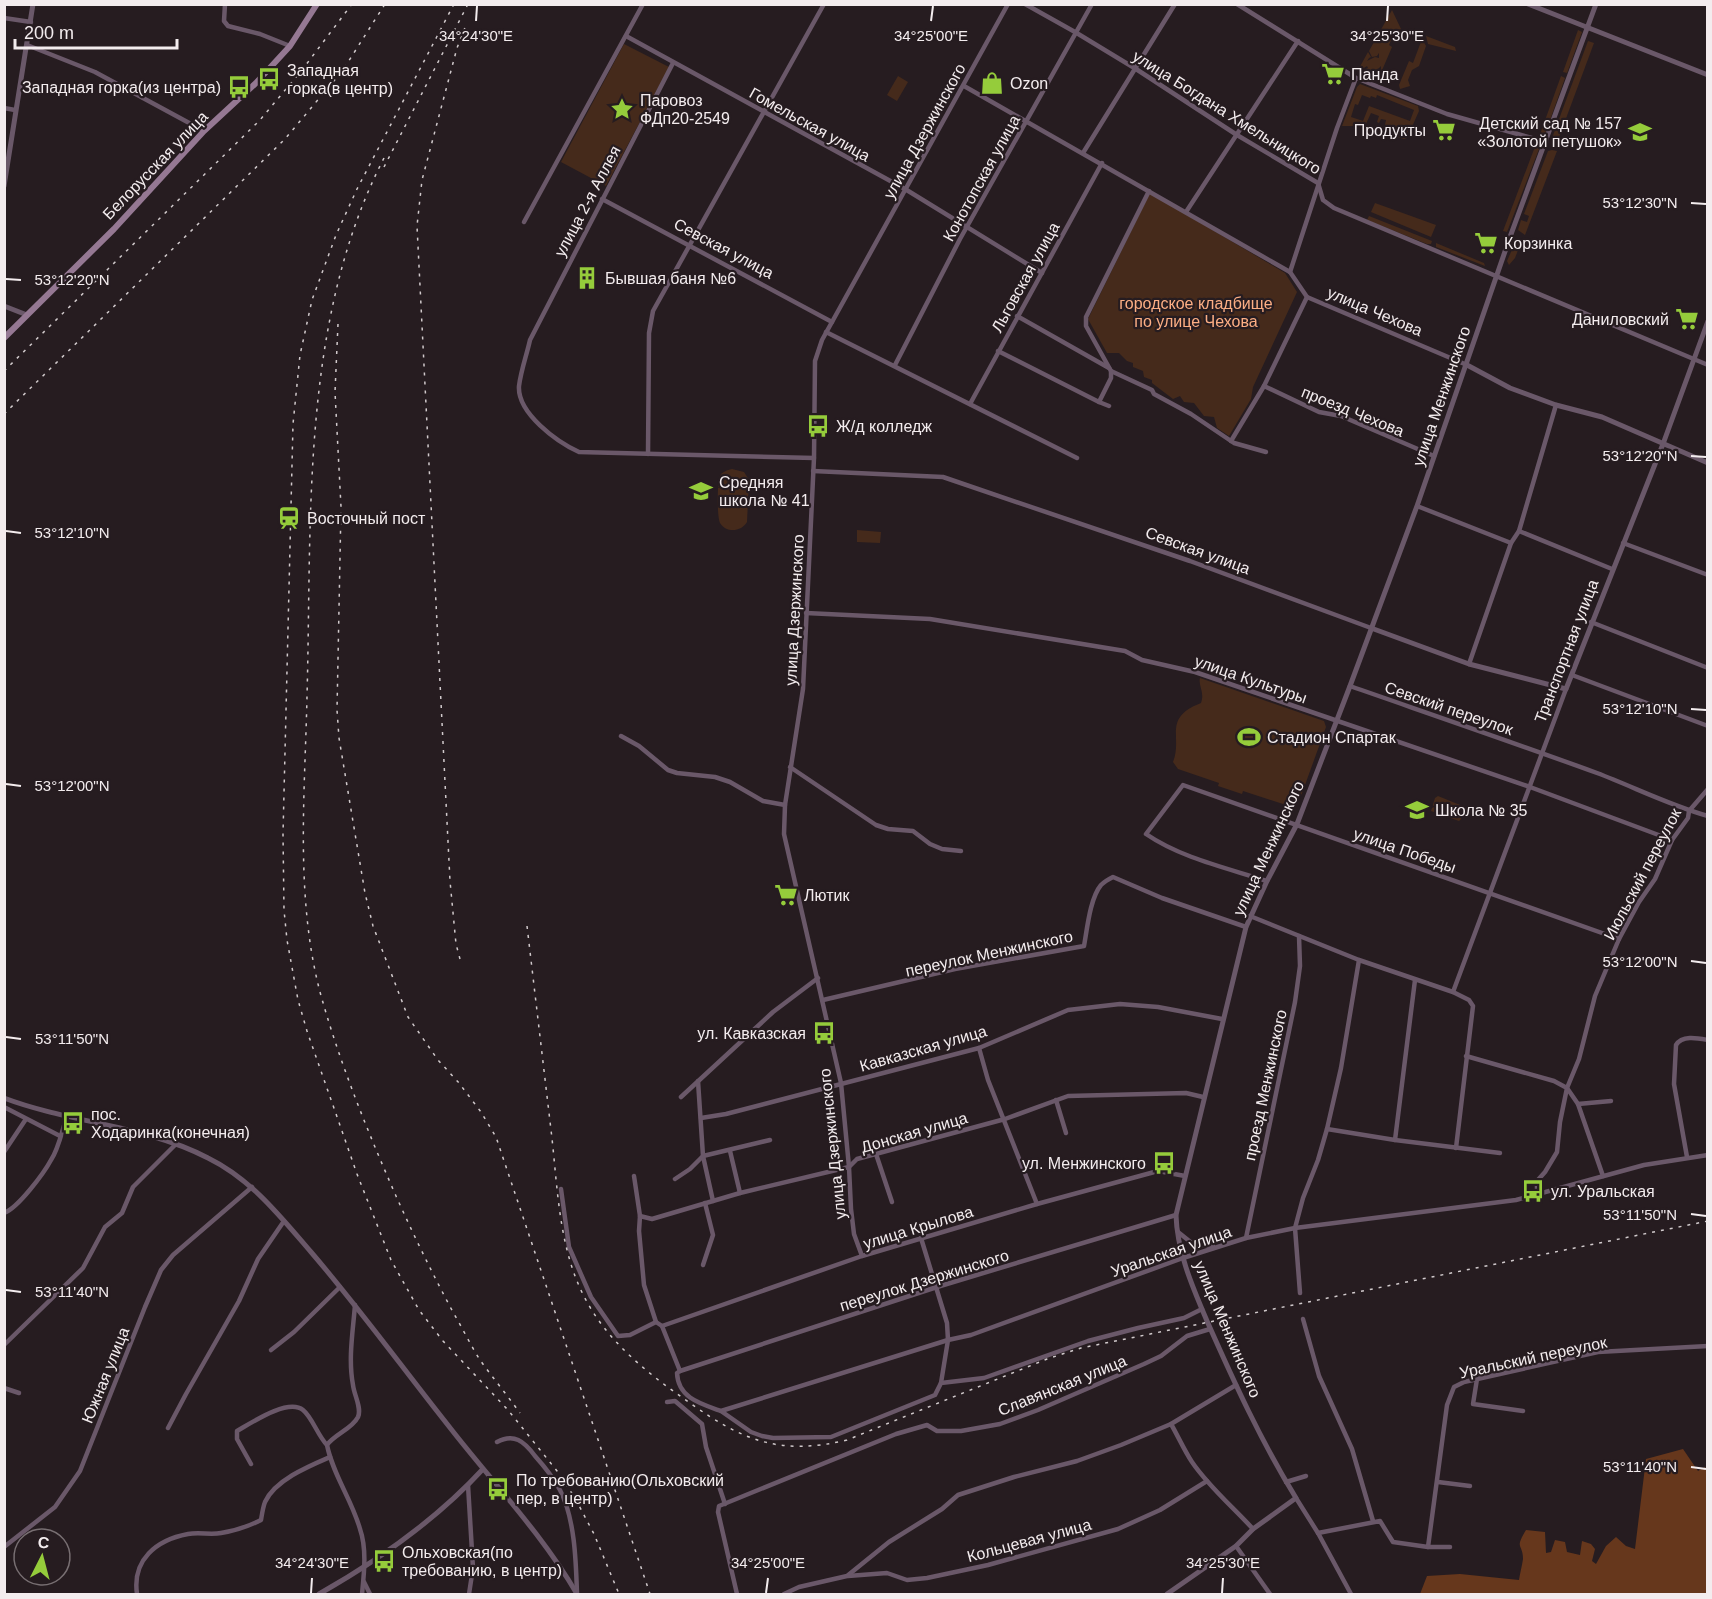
<svg xmlns="http://www.w3.org/2000/svg" width="1712" height="1599" font-family="Arial,sans-serif">
<rect width="100%" height="100%" fill="#261c20"/>
<g fill="#452a1b" fill-rule="evenodd">
<path d="M1392 10 1401 29 1385 35 1383 43 1386 36 1394 33 1389 45 1392 47 1380 75 1378 71 1381 69V66L1377 70 1380 77 1379 79 1358 72 1368 68 1367 66 1357 72 1368 52 1371 57 1369 58 1367 61 1375 57 1379 58V53L1377 56 1372 57 1369 51Z"/>
<path d="M1578 30 1582 32 1567 73 1563 72Z"/>
<path d="M1426 36 1455 47 1456 51 1428 44Z"/>
<path d="M1422 39 1426 46 1419 66 1412 70 1408 80 1410 86 1400 89 1399 85 1409 61 1413 63Z"/>
<path d="M1588 41 1594 43 1558 140 1554 141 1552 138Z"/>
<path d="M624 44 669 67 606 186 561 162Z"/>
<path d="M898 76 908 82 897 101 887 95Z"/>
<path d="M1561 76 1565 78 1545 134 1539 137Z"/>
<path d="M1360 84 1418 106 1419 111 1407 138 1404 139 1383 133 1386 120 1381 119 1379 123 1377 122 1379 116 1371 113 1365 126H1342L1357 87ZM1362 95 1370 98 1371 96 1376 98 1377 95 1414 110 1410 121 1369 106 1363 121 1351 117 1355 104 1358 105Z"/>
<path d="M1536 144 1539 149 1507 232 1503 231Z"/>
<path d="M1552 150 1557 151 1525 235 1518 230 1521 220 1527 222 1529 216 1524 214 1548 151Z"/>
<path d="M1150 193 1285 273 1297 292 1253 387 1251 399 1229 436 1217 428 1214 417 1204 416 1194 403 1184 402 1180 396 1173 399 1152 383V380L1144 377 1143 371 1133 367V363L1127 361 1119 353H1107L1088 319Z"/>
<path d="M1375 203 1436 225 1431 237 1371 212Z"/>
<path d="M1369 216 1432 241 1431 244H1427L1367 220Z"/>
<path d="M1517 238 1522 240 1515 258 1509 265 1507 261Z"/>
<path d="M1436 243 1484 263 1485 266 1436 247Z"/>
<path d="M732 469 744 472 749 480 747 522C742 531 727 534 720 523 717 517 717 483 720 476 722 472 727 470 732 469Z"/>
<path d="M857 530 881 532 880 543 857 542Z"/>
<path d="M1200 678 1324 721 1326 727 1301 796 1283 804 1243 791 1242 794 1218 786 1219 783 1178 769 1173 762C1183 737 1162 718 1201 703 1205 692 1198 686 1200 678Z"/>
<path d="M1438 796 1465 807 1461 819 1459 821 1431 811 1435 798Z"/>
</g>
<path fill="#66371c" d="M1683 1449 1698 1471 1705 1467 1707 1471V1594H1420L1427 1576 1460 1574 1519 1580C1520 1573 1522 1566 1523 1559 1523 1543 1514 1550 1526 1530L1545 1532 1546 1553 1551 1552 1555 1540 1565 1542 1567 1552 1580 1555 1582 1541 1591 1544 1595 1549 1592 1561 1596 1564 1606 1546 1616 1537 1626 1546 1635 1549 1646 1459Z"/>
<g fill="none" stroke-linecap="round" stroke-linejoin="round">
<g stroke="#6a5869" stroke-width="4.5">
<path d="M225 4 224 21 228 26 260 34 290 46"/>
<path d="M1025 4 1075 32 1136 69 1237 135 1318 183 1323 200 1334 208 1708 365"/>
<path d="M1237 4 1356 78 1447 114 1546 142"/>
<path d="M4 18 31 22"/>
<path d="M626 36 905 189 1042 273"/>
<path d="M27 45 95 72 204 131"/>
<path d="M673 63 530 340C527 354 521 370 519 386 517 413 557 442 579 452L814 458"/>
<path d="M964 86 1290 272 1307 297 1467 365"/>
<path d="M4 108 15 110"/>
<path d="M1083 153 1175 4"/>
<path d="M602 199 832 322"/>
<path d="M1186 212 1298 41"/>
<path d="M524 222 643 4"/>
<path d="M1290 272 1337 128 1356 78"/>
<path d="M1017 316 1109 368"/>
<path d="M826 332 1077 458"/>
<path d="M998 351 1099 402"/>
<path d="M895 365 960 239 1092 4"/>
<path d="M1111 371 1152 390 1154 394 1191 414 1234 443 1266 452"/>
<path d="M1264 386 1319 412 1341 416 1434 456"/>
<path d="M970 404 1102 163"/>
<path d="M1109 406 1099 402 1111 378V371L1086 326V317L1149 191"/>
<path d="M1231 441 1264 386 1307 297"/>
<path d="M648 454 649 333 653 311 824 4"/>
<path d="M813 471 943 477 1190 561 1371 628"/>
<path d="M1417 506 1511 543"/>
<path d="M1519 531 1612 569"/>
<path d="M1623 543 1708 575"/>
<path d="M806 613 930 619 1125 651 1142 660 1195 672 1530 787 1672 840"/>
<path d="M1591 622 1708 668"/>
<path d="M1469 664 1511 543 1519 531 1556 405"/>
<path d="M1572 675 1708 726"/>
<path d="M1350 686C1433 715 1515 743 1597 773 1634 787 1669 805 1708 816"/>
<path d="M621 736 639 746 668 770 677 773 715 777 730 782 763 801 785 805"/>
<path d="M790 767 876 825 888 829 913 831 930 844 942 849 961 851"/>
<path d="M1267 881C1227 868 1181 858 1146 834L1183 785 1619 939"/>
<path d="M1250 916 1359 960 1453 992 1469 1000 1473 1006 1456 1148"/>
<path d="M1453 992 1566 689"/>
<path d="M823 1000 955 969 1084 946C1087 930 1090 898 1101 885 1104 882 1109 879 1113 877L1162 898 1246 927"/>
<path d="M979 1048 988 1080 1037 1204"/>
<path d="M1466 1056 1554 1081 1567 1088 1560 1122 1557 1152 1545 1172 1537 1181V1195"/>
<path d="M698 1081 703 1156 713 1201"/>
<path d="M681 1097 773 1012 818 978"/>
<path d="M1056 1100 1066 1133"/>
<path d="M1578 1104 1611 1101"/>
<path d="M4 1107 60 1136"/>
<path d="M701 1118 726 1114 979 1048 1068 1010 1120 1004 1158 1007 1222 1019"/>
<path d="M1327 1129 1395 1140 1500 1153"/>
<path d="M1395 1140 1415 980"/>
<path d="M730 1151 740 1193"/>
<path d="M4 1152 26 1119"/>
<path d="M876 1154 892 1202"/>
<path d="M1687 1157 1674 1084 1676 1045C1682 1035 1697 1038 1708 1040"/>
<path d="M634 1176 640 1216 639 1231 644 1285 656 1322 662 1326 680 1371"/>
<path d="M1603 1176 1578 1104 1567 1088 1579 1059 1595 996 1619 939 1639 902 1655 879 1672 840 1688 818 1689 811 1708 789"/>
<path d="M675 1179 690 1169 703 1156 770 1140"/>
<path d="M561 1189 569 1247 591 1297 618 1336 630 1335 656 1322"/>
<path d="M4 1213C18 1208 44 1173 51 1160 59 1148 62 1130 67 1116"/>
<path d="M640 1216 652 1219 740 1193 849 1167 857 1159 1005 1119 1068 1096 1186 1093 1203 1097"/>
<path d="M1178 1232 1193 1244 1213 1246"/>
<path d="M921 1238 947 1323 948 1340 941 1383"/>
<path d="M1246 1238 1295 1002 1300 966 1299 936"/>
<path d="M862 1256 854 1234 851 1209 849 1167 841 1083 784 834 785 805 803 689 814 458 815 361 822 340 832 322 1008 4"/>
<path d="M703 1265 713 1235 705 1203"/>
<path d="M1300 1293 1295 1228 1303 1198 1318 1160 1327 1129 1341 1068 1359 960"/>
<path d="M355 1305C353 1331 348 1359 353 1385 354 1395 362 1408 358 1417 352 1429 335 1434 327 1445 333 1475 352 1500 360 1529 367 1549 364 1574 362 1594"/>
<path d="M1303 1319 1319 1376 1352 1449 1373 1521"/>
<path d="M662 1326 862 1256 1037 1204 1158 1171 1185 1176"/>
<path d="M4 1345 83 1268 105 1227 122 1213 133 1187 176 1144"/>
<path d="M271 1350 294 1332 340 1287"/>
<path d="M680 1371 677 1373C678 1398 701 1404 721 1411L948 1340 971 1335 1183 1258 1246 1238 1295 1228 1516 1200 1644 1165 1708 1155"/>
<path d="M680 1371 937 1287 1176 1215"/>
<path d="M1477 1379 1473 1404 1523 1411"/>
<path d="M4 1388 19 1393"/>
<path d="M667 1402 675 1401 702 1424 706 1447 725 1504"/>
<path d="M721 1411 751 1432 762 1436 773 1438 831 1437 935 1395 941 1383 984 1378 1088 1341 1138 1328 1184 1318 1202 1309"/>
<path d="M1171 1424C1178 1436 1184 1450 1192 1462 1209 1487 1233 1507 1253 1529"/>
<path d="M168 1428 186 1394 239 1301 258 1259 284 1221"/>
<path d="M497 1442C514 1433 524 1441 535 1456 544 1466 553 1477 560 1490 575 1519 576 1562 577 1594"/>
<path d="M251 1464 237 1439V1431C251 1423 288 1398 303 1410 312 1417 318 1436 327 1445"/>
<path d="M1286 1482 1306 1476"/>
<path d="M1438 1482 1470 1486"/>
<path d="M468 1485 473 1568 469 1594"/>
<path d="M1296 1498 1318 1533 1351 1594"/>
<path d="M1318 1533 1380 1521 1393 1542 1428 1547H1450"/>
<path d="M1236 1546 1270 1594"/>
<path d="M4 1547 55 1507 80 1471 145 1307 161 1270 173 1255 252 1187"/>
<path d="M1428 1547 1447 1405 1454 1387 1464 1382 1598 1352 1708 1346"/>
<path d="M848 1576 887 1573 907 1580 927 1578 988 1565 1118 1529 1160 1510 1207 1481"/>
<path d="M364 1582 370 1594"/>
<path d="M137 1594C132 1560 156 1540 188 1534 199 1532 211 1535 221 1533 235 1531 249 1526 261 1520 262 1514 263 1507 265 1502 275 1480 309 1466 330 1457"/>
<path d="M737 1594 718 1512 719 1506 896 1434 927 1425 937 1431H961L1000 1424 1038 1410 1144 1364 1161 1356 1187 1336 1210 1329"/>
<path d="M784 1594 799 1587 847 1576 889 1542 942 1509 958 1495 1014 1477 1077 1461 1121 1445 1171 1424 1236 1385"/>
</g>
<g stroke="#6a5869" stroke-width="5">
<path d="M1528 4 1708 75"/>
<path d="M4 186 33 4"/>
<path d="M4 306 27 315"/>
<path d="M1467 365 1510 388 1556 405 1602 417 1708 463"/>
<path d="M1371 628 1469 664 1566 689 1663 444 1708 321"/>
<path d="M4 1098C70 1123 145 1125 208 1158 251 1179 280 1216 311 1252 360 1309 404 1370 451 1429 494 1484 542 1534 577 1594"/>
<path d="M319 1594C379 1560 436 1520 483 1469"/>
<path d="M1167 1594 1236 1546 1253 1529 1296 1498C1261 1441 1234 1382 1207 1321 1193 1288 1177 1252 1176 1215L1246 927 1267 881 1297 824 1350 686 1417 506 1510 237 1596 4"/>
</g>
<path stroke="#957893" stroke-width="6" d="M4 338 114 229 204 131 256 83 290 46 317 4"/>
<g stroke="#d1cacc" stroke-width="1.5" stroke-dasharray="3 6" stroke-linecap="butt">
<path d="M454 4 357 189 336 235 312 300 300 355 293 424 283 834 284 910 287 940 298 1000 307 1031 357 1174 391 1260 419 1310 443 1341 508 1410 557 1471 575 1498 594 1534 619 1594"/>
<path d="M384 158C300 321 312 517 307 696 305 793 295 896 320 992 339 1061 367 1130 396 1196 414 1236 433 1275 454 1314 463 1329 471 1346 480 1360 493 1378 507 1395 520 1413"/>
<path d="M384 167 468 4"/>
<path d="M338 324 335 392 341 507 337 710 339 738 365 893 373 926 408 1017 438 1060 459 1083 481 1112 496 1137 650 1594"/>
<path d="M4 371 260 120 302 70 352 4"/>
<path d="M4 414 285 139 343 70 385 4"/>
<path d="M527 926C535 994 543 1062 551 1130 558 1188 558 1250 587 1302 610 1344 651 1376 690 1403 743 1441 781 1456 847 1440L1047 1359 1081 1348 1708 1221"/>
<path d="M460 959 456 944 450 881 417 226 422 180 457 48 466 25"/>
</g>
</g>
<path fill="none" stroke="#f3ecee" stroke-width="2" d="M476 21 477 6M931 21 933 6M1387 21 1388 6M1691 203 1706 204M6 279 21 280M1691 456 1706 457M6 531 21 533M1691 709 1706 710M6 784 21 786M1691 961 1706 963M6 1037 21 1039M1691 1214 1706 1216M6 1290 21 1292M1691 1467 1706 1469M311 1593 312 1578M766 1593 768 1578M1222 1593 1223 1578"/>
<defs>
<g id="supermarket-bare" transform="scale(1.8)"><path d="M-6-5.5h2.5l.6 2H6L4.5 2H-2.5L-4.4-4H-6ZM-1.5 3.2a1.3 1.3 0 1 0 .1 0ZM3 3.2a1.3 1.3 0 1 0 .1 0Z" fill="#95cc3b" stroke="#261c20" stroke-width="2.5" paint-order="stroke"/></g>
<g id="bus-bare" transform="scale(1.8)"><path d="M-5-6H5V4H4V6H2V4H-2V6H-4V4H-5ZM-3.5-4V0h7V-4ZM-3.5 1.2v1.5H-2V1.2ZM2 1.2v1.5H3.5V1.2Z" fill="#95cc3b" stroke="#261c20" stroke-width="2.5" paint-order="stroke"/></g>
<g id="shop-bare" transform="scale(1.8)"><path d="M-5-2.5h2.3a2.7 3.5 0 0 1 5.4 0H5L5.5 6h-11ZM-1.5-2.5h3a1.5 2.3 0 0 0-3 0Z" fill="#95cc3b" stroke="#261c20" stroke-width="2.5" paint-order="stroke"/></g>
<g id="sight-bare" transform="scale(1.8)"><path d="M0-6L1.8-2.2L6-1.7L2.9 1.2L3.7 5.4L0 3.3L-3.7 5.4L-2.9 1.2L-6-1.7L-1.8-2.2Z" fill="#95cc3b" stroke="#261c20" stroke-width="2.5" paint-order="stroke"/></g>
<g id="school-bare" transform="scale(1.8)"><path d="M0-5L7-2L0 1L-7-2ZM-4 1L0 2.5L4 1V4Q0 6-4 4Z" fill="#95cc3b" stroke="#261c20" stroke-width="2.5" paint-order="stroke"/></g>
<g id="building-bare" transform="scale(1.8)"><path d="M-4-6H4V6H1V3H-1V6H-4ZM-2.5-4.3h1.7v1.8h-1.7ZM.8-4.3h1.7v1.8H.8ZM-2.5-1h1.7V.8h-1.7ZM.8-1h1.7V.8H.8Z" fill="#95cc3b" stroke="#261c20" stroke-width="2.5" paint-order="stroke"/></g>
<g id="station-bare" transform="scale(1.8)"><path d="M-3-6H3Q5-6 5-4V2Q5 4 3 4L4.5 6H3L1.5 4h-3L-3 6H-4.5L-3 4Q-5 4-5 2V-4Q-5-6-3-6ZM-3.5-4v3h7v-3ZM-3.5 1v1.5H-2V1ZM2 1v1.5H3.5V1Z" fill="#95cc3b" stroke="#261c20" stroke-width="2.5" paint-order="stroke"/></g>
<g id="stadium-bare" transform="scale(1.8)"><path d="M0-5a6.5 5 0 1 0 0 10a6.5 5 0 1 0 0-10ZM-3.5-1.8h7v3.6h-7Z" fill="#95cc3b" stroke="#261c20" stroke-width="2.5" paint-order="stroke"/></g>
</defs>
<g fill-rule="evenodd">
<use href="#supermarket-bare" x="1333" y="74"/>
<use href="#bus-bare" x="269" y="79"/>
<use href="#shop-bare" x="992" y="83"/>
<use href="#bus-bare" x="239" y="87"/>
<use href="#sight-bare" x="622" y="109"/>
<use href="#supermarket-bare" x="1444" y="130"/>
<use href="#school-bare" x="1640" y="132"/>
<use href="#supermarket-bare" x="1486" y="243"/>
<use href="#building-bare" x="587" y="278"/>
<use href="#supermarket-bare" x="1687" y="319"/>
<use href="#bus-bare" x="818" y="426"/>
<use href="#school-bare" x="701" y="491"/>
<use href="#station-bare" x="289" y="518"/>
<use href="#stadium-bare" x="1249" y="737"/>
<use href="#school-bare" x="1417" y="810"/>
<use href="#supermarket-bare" x="786" y="895"/>
<use href="#bus-bare" x="824" y="1033"/>
<use href="#bus-bare" x="73" y="1123"/>
<use href="#bus-bare" x="1164" y="1163"/>
<use href="#bus-bare" x="1533" y="1191"/>
<use href="#bus-bare" x="498" y="1489"/>
<use href="#bus-bare" x="384" y="1561"/>
</g>
<g text-anchor="middle" stroke-width="4.5" stroke-linejoin="round" paint-order="stroke">
<g font-size="16" fill="#f3ecee" stroke="#261c20" text-anchor="start">
<text x="287" y="76">Западная<tspan x="287" dy="18">горка(в центр)</tspan></text>
<text x="1351" y="80">Панда</text>
<text x="1010" y="89">Ozon</text>
<text x="221" y="93" text-anchor="end">Западная горка(из центра)</text>
<text x="640" y="106">Паровоз<tspan x="640" dy="18">ФДп20-2549</tspan></text>
<text x="1622" y="129" text-anchor="end">Детский сад № 157<tspan x="1622" dy="18">«Золотой петушок»</tspan></text>
<text x="1426" y="136" text-anchor="end">Продукты</text>
<text x="1504" y="249">Корзинка</text>
<text x="605" y="284">Бывшая баня №6</text>
<text x="1669" y="325" text-anchor="end">Даниловский</text>
<text x="836" y="432">Ж/д колледж</text>
<text x="719" y="488">Средняя<tspan x="719" dy="18">школа № 41</tspan></text>
<text x="307" y="524">Восточный пост</text>
<text x="1267" y="743">Стадион Спартак</text>
<text x="1435" y="816">Школа № 35</text>
<text x="804" y="901">Лютик</text>
<text x="806" y="1039" text-anchor="end">ул. Кавказская</text>
<text x="91" y="1120">пос.<tspan x="91" dy="18">Ходаринка(конечная)</tspan></text>
<text x="1146" y="1169" text-anchor="end">ул. Менжинского</text>
<text x="1551" y="1197">ул. Уральская</text>
<text x="516" y="1486">По требованию(Ольховский<tspan x="516" dy="18">пер, в центр)</tspan></text>
<text x="402" y="1558">Ольховская(по<tspan x="402" dy="18">требованию, в центр)</tspan></text>
</g>
<g font-size="16" fill="#f3ecee" stroke="#261c20">
<text transform="translate(1227 112) rotate(32)" y="6">улица Богдана Хмельницкого</text>
<text transform="translate(810 124) rotate(29)" y="6">Гомельская улица</text>
<text transform="translate(924 131) rotate(-61)" y="6">улица Дзержинского</text>
<text transform="translate(155 165) rotate(-46)" y="6">Белорусская улица</text>
<text transform="translate(981 178) rotate(-61)" y="6">Конотопская улица</text>
<text transform="translate(587 201) rotate(-62)" y="6">улица 2-я Аллея</text>
<text transform="translate(724 248) rotate(28)" y="6">Севская улица</text>
<text transform="translate(1025 277) rotate(-61)" y="6">Льговская улица</text>
<text transform="translate(1375 311) rotate(23)" y="6">улица Чехова</text>
<text transform="translate(1441 396) rotate(-71)" y="6">улица Менжинского</text>
<text transform="translate(1353 411) rotate(22)" y="6">проезд Чехова</text>
<text transform="translate(1198 550) rotate(20)" y="6">Севская улица</text>
<text transform="translate(794 610) rotate(-87)" y="6">улица Дзержинского</text>
<text transform="translate(1566 651) rotate(-69)" y="6">Транспортная улица</text>
<text transform="translate(1251 679) rotate(19)" y="6">улица Культуры</text>
<text transform="translate(1449 708) rotate(19)" y="6">Севский переулок</text>
<text transform="translate(1268 848) rotate(-65)" y="6">улица Менжинского</text>
<text transform="translate(1405 850) rotate(19)" y="6">улица Победы</text>
<text transform="translate(1642 874) rotate(-62)" y="6">Июльский переулок</text>
<text transform="translate(989 953) rotate(-12)" y="6">переулок Менжинского</text>
<text transform="translate(923 1048) rotate(-16)" y="6">Кавказская улица</text>
<text transform="translate(1265 1085) rotate(-78)" y="6">проезд Менжинского</text>
<text transform="translate(914 1132) rotate(-16)" y="6">Донская улица</text>
<text transform="translate(832 1144) rotate(-96)" y="6">улица Дзержинского</text>
<text transform="translate(918 1227) rotate(-17)" y="6">улица Крылова</text>
<text transform="translate(1171 1251) rotate(-19)" y="6">Уральская улица</text>
<text transform="translate(924 1280) rotate(-17)" y="6">переулок Дзержинского</text>
<text transform="translate(1228 1329) rotate(67)" y="6">улица Менжинского</text>
<text transform="translate(1533 1357) rotate(-12)" y="6">Уральский переулок</text>
<text transform="translate(105 1375) rotate(-68)" y="6">Южная улица</text>
<text transform="translate(1062 1385) rotate(-22)" y="6">Славянская улица</text>
<text transform="translate(1029 1540) rotate(-15)" y="6">Кольцевая улица</text>
</g>
<g font-size="16" fill="#fcae84" stroke="#261c20">
<text x="1196" y="309">городское кладбище<tspan x="1196" dy="18">по улице Чехова</tspan></text>
</g>
</g>
<g font-size="15" text-anchor="middle" fill="#f3ecee" stroke="#261c20" stroke-width="4.5" stroke-linejoin="round" paint-order="stroke">
<text x="476" y="41">34°24'30"E</text>
<text x="931" y="41">34°25'00"E</text>
<text x="1387" y="41">34°25'30"E</text>
<text x="1640" y="208">53°12'30"N</text>
<text x="72" y="285">53°12'20"N</text>
<text x="1640" y="461">53°12'20"N</text>
<text x="72" y="538">53°12'10"N</text>
<text x="1640" y="714">53°12'10"N</text>
<text x="72" y="791">53°12'00"N</text>
<text x="1640" y="967">53°12'00"N</text>
<text x="72" y="1044">53°11'50"N</text>
<text x="1640" y="1220">53°11'50"N</text>
<text x="72" y="1297">53°11'40"N</text>
<text x="1640" y="1472">53°11'40"N</text>
<text x="312" y="1568">34°24'30"E</text>
<text x="768" y="1568">34°25'00"E</text>
<text x="1223" y="1568">34°25'30"E</text>
</g>
<rect width="1712" height="1599" fill="none" stroke="#f3ecee" stroke-width="12"/>
<g transform="translate(42 1557) rotate(6)"><circle r="28" fill="#261c20" stroke="#786f72" stroke-width="1.5"/>
<path d="M0-4.5L10 22L0 15L-10 22Z" fill="#95cc3b"/>
<text y="-9" font-size="16" font-weight="bold" text-anchor="middle" fill="#f3ecee">С</text>
</g>
<path d="M15 39v9h162v-9" fill="none" stroke="#f3ecee" stroke-width="3"/>
<text x="24" y="39" font-size="18" fill="#f3ecee" stroke="#261c20" stroke-width="4.5" paint-order="stroke">200 m</text>
</svg>
